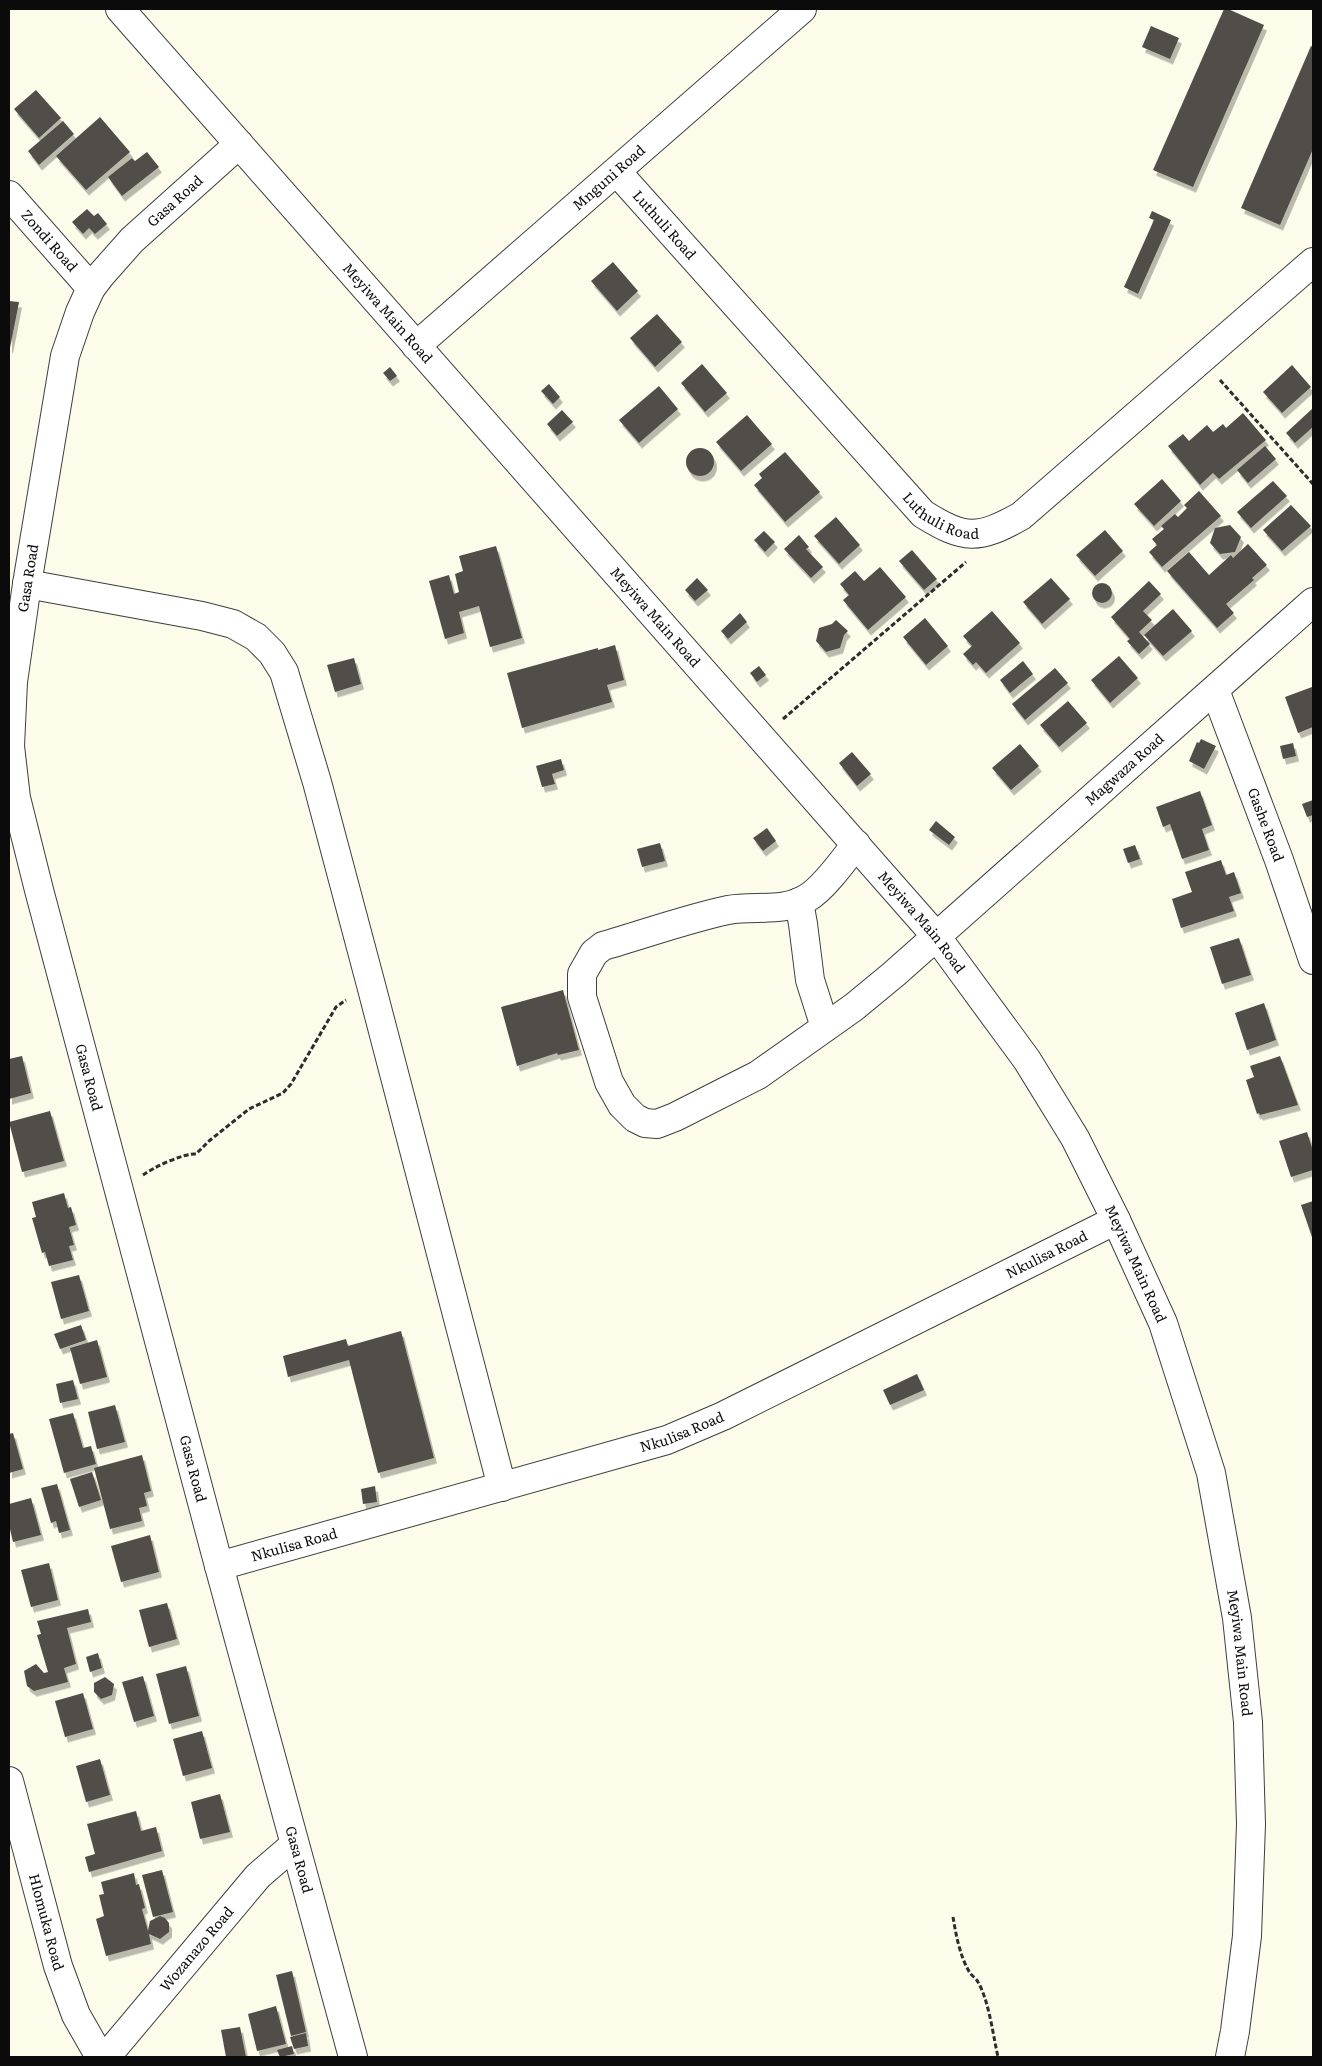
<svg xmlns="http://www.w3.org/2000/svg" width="1322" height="2066" font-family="Literata,serif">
<defs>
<filter id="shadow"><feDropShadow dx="3" dy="5.5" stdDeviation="0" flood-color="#0004"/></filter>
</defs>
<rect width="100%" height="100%" fill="#fdfcea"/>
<g fill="#524d48" filter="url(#shadow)">
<path d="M1224 9H1228L1264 25 1193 187 1153 170Z"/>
<path d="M1151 26 1179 38 1170 59 1142 47Z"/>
<path d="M1311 46 1313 47V149L1280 225 1241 208Z"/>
<path d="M36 90 61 118 39 138 14 109Z"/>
<path d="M100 117 130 152 86 190 56 156Z"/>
<path d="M63 121 74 134 39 165 28 151Z"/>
<path d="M147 152 159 167 122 196 108 177 132 158 135 161Z"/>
<path d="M87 209 94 216 98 213 107 224 95 234 89 228 83 234 72 222Z"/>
<path d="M1152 211 1171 220 1138 294 1124 287 1154 220 1149 218Z"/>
<path d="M613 262 638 291 617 311 591 281Z"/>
<path d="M9 301 19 302 10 348 9 347Z"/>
<path d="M657 314 682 342 655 367 630 338Z"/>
<path d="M702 364 727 393 705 412 681 383Z"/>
<path d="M1292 365 1311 387 1282 413 1263 392Z"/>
<path d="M390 367 397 376 390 381 383 373Z"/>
<path d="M549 384 560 397 553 404 541 391Z"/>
<path d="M659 386 678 409 639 443 619 420Z"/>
<path d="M1313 408V427L1295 443 1286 433Z"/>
<path d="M562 410 573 422 557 436 547 424Z"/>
<path d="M1243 413 1266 440 1219 479 1213 473 1200 485 1168 446 1183 434 1189 441 1207 425 1213 432 1223 424 1226 428Z"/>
<path d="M747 415 772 444 741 471 716 442Z"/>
<path d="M1265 446 1276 459 1248 483 1237 470Z"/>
<circle cx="700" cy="462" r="14"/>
<path d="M785 452 820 492 785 522 754 485 762 478 759 474Z"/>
<path d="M1162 479 1181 501 1154 526 1134 504Z"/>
<path d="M1273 481 1287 496 1251 528 1237 512Z"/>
<path d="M1199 491 1221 516 1162 567 1149 552 1157 545 1152 539 1164 529 1161 526 1175 514 1178 517 1187 508 1184 505Z"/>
<path d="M1291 505 1311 526 1282 551 1263 530Z"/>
<path d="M836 517 860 545 839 564 814 536Z"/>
<path d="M1230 525 1241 537 1235 552 1220 554 1210 543 1215 528Z"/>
<path d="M1105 530 1123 551 1095 576 1076 555Z"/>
<path d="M764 531 775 542 765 552 754 540Z"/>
<path d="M799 535 809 547 806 549 823 567 811 578 784 549Z"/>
<path d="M1248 544 1267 565 1252 578 1254 580 1226 604 1234 613 1217 628 1167 571 1189 552 1209 575 1231 555 1233 558Z"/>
<path d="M496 546 522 638 490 647 479 606 459 612 464 633 445 639 429 581 449 575 454 594 459 592 455 574 463 571 459 556Z"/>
<path d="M912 550 937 579 924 590 899 561Z"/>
<path d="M880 567 906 597 868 630 843 600 849 595 840 584 855 571 864 581Z"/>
<path d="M697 578 708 590 695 601 685 590Z"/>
<path d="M1051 578 1070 599 1042 624 1023 602Z"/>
<path d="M1149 581 1161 594 1143 611 1152 620 1139 632 1150 644 1139 654 1127 641 1130 639 1111 617Z"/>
<circle cx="1102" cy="593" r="10"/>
<path d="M1173 609 1192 631 1163 656 1144 635Z"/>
<path d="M992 611 1020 643 986 673 976 662 973 665 963 654 972 646 963 636Z"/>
<path d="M740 613 747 622 728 639 721 631Z"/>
<path d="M925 618 948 646 926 665 903 637Z"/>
<path d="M836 620 848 631 844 635 840 648 826 652 816 641 819 628 832 624Z"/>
<path d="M615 645 624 680 607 685 612 702 522 728 507 673 598 648V650Z"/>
<path d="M1119 656 1138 678 1110 703 1091 680Z"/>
<path d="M354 658 361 684 335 692 327 665Z"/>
<path d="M1023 661 1033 674 1010 693 1000 680Z"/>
<path d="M759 666 766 675 757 682 750 673Z"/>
<path d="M1055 668 1068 683 1025 720 1012 704Z"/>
<path d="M1312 687 1313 727 1298 733 1285 697Z"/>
<path d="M1068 701 1087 723 1059 747 1040 725Z"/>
<path d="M1201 739 1216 746 1204 769 1189 761 1197 742 1199 743Z"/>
<path d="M1293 743 1296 756 1283 759 1280 746Z"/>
<path d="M1020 744 1039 766 1011 790 992 768Z"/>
<path d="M852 752 871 774 857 786 839 763Z"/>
<path d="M561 759 564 770 552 774 555 784 542 787 536 766Z"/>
<path d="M1200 791 1212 825 1202 829 1209 850 1182 859 1170 824 1163 827 1156 807Z"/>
<path d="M1313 800V815L1307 817 1302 804Z"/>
<path d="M936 821 955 837 949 845 929 830Z"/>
<path d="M767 828 776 841 763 851 753 838Z"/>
<path d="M660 843 665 861 642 867 637 849Z"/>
<path d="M1135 845 1140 859 1128 863 1123 849Z"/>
<path d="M1221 860 1226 875 1234 872 1241 893 1229 897 1234 911 1181 928 1172 899 1192 892 1185 872Z"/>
<path d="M1239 938 1251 975 1222 984 1210 947Z"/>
<path d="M563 990 579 1050 558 1055 557 1053 517 1066 501 1007Z"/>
<path d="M1264 1003 1276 1040 1247 1050 1235 1013Z"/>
<path d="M22 1056 31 1093 9 1099V1059Z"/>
<path d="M1280 1056 1298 1105 1260 1115 1259 1113 1257 1114 1246 1080 1254 1077 1250 1066Z"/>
<path d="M50 1111 64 1161 22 1172 9 1122Z"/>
<path d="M1307 1132 1313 1151V1170L1291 1177 1279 1141Z"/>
<path d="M64 1193 68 1208 71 1207 76 1225 69 1227 74 1245 69 1246 73 1260 49 1266 45 1252 42 1253 32 1218 36 1217 32 1202Z"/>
<path d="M1313 1201V1240L1301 1205Z"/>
<path d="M79 1275 89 1311 61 1319 51 1282Z"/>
<path d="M81 1325 86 1340 60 1349 54 1334Z"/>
<path d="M401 1331 434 1458 378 1473 349 1360 288 1377 283 1356 346 1339 348 1346Z"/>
<path d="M97 1340 107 1377 80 1384 70 1348Z"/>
<path d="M917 1374 924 1390 890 1405 883 1390Z"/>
<path d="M73 1380 78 1399 60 1403 56 1384Z"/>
<path d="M115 1405 125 1442 97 1449 88 1412Z"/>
<path d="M73 1413 83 1448 91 1446 96 1464 64 1473 49 1419Z"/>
<path d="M13 1433 23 1469 9 1473V1434Z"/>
<path d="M142 1455 151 1491 144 1493 147 1506 139 1508 142 1521 110 1529 94 1468Z"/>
<path d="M92 1472 101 1500 79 1507 70 1479Z"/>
<path d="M57 1484 70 1530 59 1533 56 1521 51 1523 41 1488Z"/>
<path d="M375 1486 377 1502 363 1504 361 1489Z"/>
<path d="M31 1498 41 1535 13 1542 9 1525V1504Z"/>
<path d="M150 1535 159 1572 121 1582 111 1546Z"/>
<path d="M49 1563 58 1600 31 1607 21 1570Z"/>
<path d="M167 1603 177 1639 149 1647 139 1610Z"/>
<path d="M88 1609 91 1622 67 1628 76 1664 64 1668 68 1682 34 1691 27 1686 24 1671 36 1664 44 1673 48 1672 37 1635 41 1634 37 1621Z"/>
<path d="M98 1653 102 1668 90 1672 86 1657Z"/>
<path d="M186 1666 199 1716 169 1724 156 1674Z"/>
<path d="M143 1676 154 1716 134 1722 122 1682Z"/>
<path d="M105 1677 114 1684 112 1695 101 1699 94 1692V1683Z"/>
<path d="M83 1693 93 1729 65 1737 55 1701Z"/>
<path d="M202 1731 212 1768 183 1776 173 1739Z"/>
<path d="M100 1759 110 1795 86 1802 76 1766Z"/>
<path d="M220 1794 230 1832 200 1839 191 1802Z"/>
<path d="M136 1811 141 1831 156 1827 162 1851 89 1872 85 1857 95 1854 87 1824Z"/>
<path d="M162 1870 173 1912 153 1917 142 1875Z"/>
<path d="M134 1873 136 1885 139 1884 145 1908 142 1909 148 1931 150 1921 160 1916 165 1918 169 1923V1932L160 1939 149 1934 151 1944 106 1956 96 1919 104 1916 99 1895 104 1894 101 1882Z"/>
<path d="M292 1971 306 2032 291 2036 276 1975Z"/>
<path d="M276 2006 286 2044 257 2051 248 2014Z"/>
<path d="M240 2027 246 2057H226L221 2030Z"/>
<path d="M306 2033 308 2046 294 2049 290 2037Z"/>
<path d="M292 2046 294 2054 280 2057 277 2050Z"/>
</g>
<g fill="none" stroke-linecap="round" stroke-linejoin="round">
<g stroke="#3e3e3e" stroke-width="30">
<g id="minor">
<path id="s1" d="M120 9 936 936 1027 1060 1075 1138 1116 1220 1163 1323 1211 1473 1237 1618 1248 1722 1251 1824 1247 1936 1235 2031 1230 2057"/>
<path id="s2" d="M239 144 132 240 101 275 91 288 80 312 65 356 27 584 13 682 10 746 16 798 39 890 219 1566 353 2057"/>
<path id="s3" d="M617 172 923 514C965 540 978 540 1021 516L1313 262"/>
<path id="s4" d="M9 195 91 288"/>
<path id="s5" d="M416 346 802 9"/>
<path d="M27 584 202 616 233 624 256 637 272 653 284 672 317 782 371 985 502 1487"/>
<path id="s6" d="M1215 690 1279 860 1313 960"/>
<path id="s7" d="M856 844C844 860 823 889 807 898 784 913 754 905 728 910 686 919 645 934 603 946L594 953 582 974V997L609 1082 622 1105 635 1118 645 1123 657 1124 675 1117 758 1075 854 1007 894 974 1313 602"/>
<path d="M799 902 803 924 810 980 825 1027"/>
<path id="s8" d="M219 1566 667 1440 723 1416 1116 1220"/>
<path id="s9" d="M9 1781 58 1966 76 2015 100 2057"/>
<path id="s10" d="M106 2057 258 1876 294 1845"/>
</g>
</g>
<g stroke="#2d2d2d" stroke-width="3" stroke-dasharray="5 2.5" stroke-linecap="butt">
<path d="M1220 380 1313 484"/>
<path d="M783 719 966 562"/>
<path d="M143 1175C154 1167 184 1153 196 1154L209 1141 249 1109 283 1093 291 1084 336 1007 346 1000"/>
<path d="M953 1917C956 1935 960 1957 970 1973 972 1976 976 1978 978 1982 989 2001 993 2035 998 2057"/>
</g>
<use href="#minor" stroke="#fff" stroke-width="28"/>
</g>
<g text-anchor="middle" stroke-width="5" stroke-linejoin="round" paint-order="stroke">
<g font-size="14" fill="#0b0b0b" stroke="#fff">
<text dy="5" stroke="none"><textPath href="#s5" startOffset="256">Mnguni Road</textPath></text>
<text transform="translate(175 201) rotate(-42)" y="5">Gasa Road</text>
<text dy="5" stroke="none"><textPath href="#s3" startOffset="71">Luthuli Road</textPath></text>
<text dy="5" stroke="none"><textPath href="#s4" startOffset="61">Zondi Road</textPath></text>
<text dy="5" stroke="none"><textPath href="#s1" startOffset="405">Meyiwa Main Road</textPath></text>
<text dy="5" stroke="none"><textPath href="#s3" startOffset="476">Luthuli Road</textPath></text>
<text transform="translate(28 578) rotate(-81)" y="5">Gasa Road</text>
<text dy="5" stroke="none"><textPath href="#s1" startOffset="810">Meyiwa Main Road</textPath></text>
<text dy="5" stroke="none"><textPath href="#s7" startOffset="1090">Magwaza Road</textPath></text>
<text dy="5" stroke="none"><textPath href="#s6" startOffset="144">Gashe Road</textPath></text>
<text dy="5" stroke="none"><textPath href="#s1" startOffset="1215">Meyiwa Main Road</textPath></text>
<text dy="5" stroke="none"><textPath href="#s2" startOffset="1015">Gasa Road</textPath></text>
<text dy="5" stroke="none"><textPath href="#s8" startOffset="888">Nkulisa Road</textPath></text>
<text dy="5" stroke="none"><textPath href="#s1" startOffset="1620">Meyiwa Main Road</textPath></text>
<text dy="5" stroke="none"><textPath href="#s8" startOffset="482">Nkulisa Road</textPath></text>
<text dy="5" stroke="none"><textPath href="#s2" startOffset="1420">Gasa Road</textPath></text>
<text dy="5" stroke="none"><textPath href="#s8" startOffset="78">Nkulisa Road</textPath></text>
<text dy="5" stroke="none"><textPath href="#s1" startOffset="2025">Meyiwa Main Road</textPath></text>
<text dy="5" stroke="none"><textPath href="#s2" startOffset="1825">Gasa Road</textPath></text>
<text dy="5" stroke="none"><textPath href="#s9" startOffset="146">Hlomuka Road</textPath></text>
<text dy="5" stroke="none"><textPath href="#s10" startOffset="141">Wozanazo Road</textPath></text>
</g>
</g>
<rect width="1322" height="2066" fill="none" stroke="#0b0b0b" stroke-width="20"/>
</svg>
